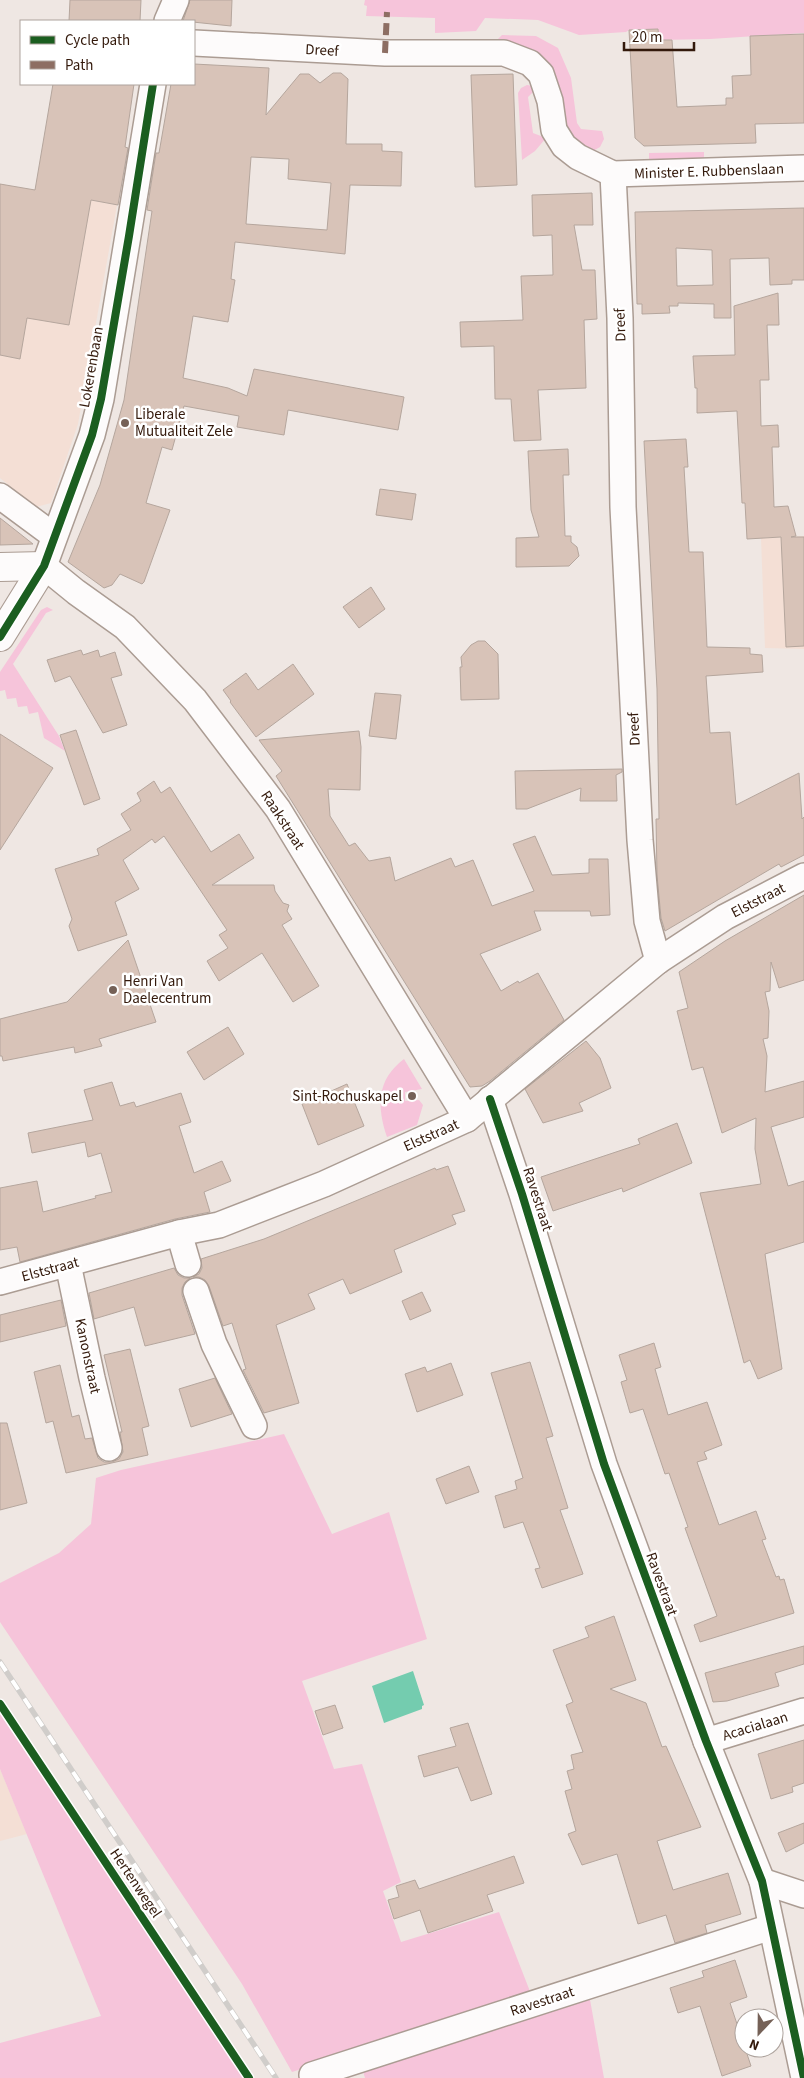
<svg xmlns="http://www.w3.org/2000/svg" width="804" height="2078" font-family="'Source Sans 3',sans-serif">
<rect width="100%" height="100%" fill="#efe7e3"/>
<g fill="#f4dfd5">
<path d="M0 184 117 205 78 424 51 503 36 507 0 478Z"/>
<path d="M804 536V649L765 648 761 538Z"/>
<path d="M0 1769 27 1834 0 1841Z"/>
</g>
<g fill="#f6c4da">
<path d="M365 0H804V33L710 39 659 40 658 29 629 30 626 32 579 35 538 20 485 18 476 31 435 33V18L366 16 367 6 364 5Z"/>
<path d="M502 35 536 36 558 48 571 78 577 123 581 129 602 131 604 139 600 147 593 151C558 141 568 109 558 84 554 73 543 58 532 51 522 45 510 47 499 42L498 39Z"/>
<path d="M527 85 533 86 534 91 528 97 533 133 546 138 535 151 522 160 518 93 521 88Z"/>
<path d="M704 152V158L649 160V153Z"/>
<path d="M47 607 53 610 46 613 13 664 59 736 65 751 44 738 38 712 29 714 27 706 18 707 16 698 7 699 5 690 0 691V672L41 610Z"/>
<path d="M404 1059 422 1089 405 1092V1101L419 1100 423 1105 417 1125 387 1137C377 1107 376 1080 404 1059Z"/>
<path d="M284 1434 332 1534 389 1512 427 1639 302 1681 334 1769 362 1764 401 1882 383 1891 401 1942 499 1912 531 1994H589L604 2078H365L357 2051 292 2072 242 1984 0 1622V1583L59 1553 91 1524 96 1478 121 1470Z"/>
<path d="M0 1714 244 2078H0V2043L101 2016 0 1769Z"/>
</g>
<path fill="#74ccaf" d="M413 1671 424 1705 422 1706V1709L384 1723 372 1686Z"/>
<g fill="#d8c3b8" stroke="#b5a69d" fill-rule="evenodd">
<path d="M70 0H141L140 21H69Z"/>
<path d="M190 0H232L231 26 183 21Z"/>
<path d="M658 29 659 40H672L677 107 726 105V98H733L732 76 751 75 750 36 804 34V123L755 124 756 143 644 146 635 138 629 30Z"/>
<path d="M194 64 269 68 266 115 300 74H309L320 83 333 73H341L348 79 346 144H382V151L402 152 401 186 350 185 345 254 235 242 231 279 235 280 228 322 193 316 183 378 228 388 247 396 254 369 404 397 398 430 288 410 284 435 237 427 239 416 184 406 172 450 162 447 146 503 170 510 144 582 142 584 120 574 112 585 104 588 68 562 100 485 124 400 152 211 147 210 156 153H159L171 84H194ZM251 157 289 159 288 179 331 183 327 230 246 224Z"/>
<path d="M513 74 517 185 475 187 471 75Z"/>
<path d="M53 84H134L125 147 128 148 118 205 91 200 69 325 27 318 20 359 0 355V184L35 190Z"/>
<path d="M592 193 593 225H574L582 270H595L597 319 584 320 586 388 538 390 541 440 514 441 511 399H495L494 346 461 347 460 322 523 320 521 276 553 275 552 235 533 236 532 195Z"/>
<path d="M804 208V280H792V284L770 285 769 258 730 259 731 318H714V304L678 303V306H669L670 313 642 314V304H637L635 212ZM676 248 712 250 713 285 677 286Z"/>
<path d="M778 293 779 325H767L769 380H760L761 426 778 425 779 447H772L774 507 788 506 796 536 791 537H804V646L786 647 781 537 747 539 745 503H742L737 411 697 413V388H695L693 356 735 355 734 306Z"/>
<path d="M686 439 688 467H684L689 552H703L707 647 750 648V654L762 655 763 672 706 676 710 733 730 732 736 805 799 773 802 819 804 817V855L781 867 779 864 665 931 661 918 657 875 656 819H659L657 689 644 441Z"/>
<path d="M568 449 569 475H563L565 536H571V542L577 547 579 556 569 566 516 567V538L539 537 531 510 528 451Z"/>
<path d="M380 489 416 494 412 520 376 515Z"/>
<path d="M0 518 33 544 0 545Z"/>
<path d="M371 587 385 609 359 628 343 607Z"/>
<path d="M478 641H485L498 654 499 699 461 700 460 667H462L461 657 471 645Z"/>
<path d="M81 650 83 655 98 650 100 657 115 652 122 675 111 678 127 725 103 733 70 676 55 682 47 660Z"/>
<path d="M293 664 314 694 256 737 230 702 231 701 223 690 246 673 258 690Z"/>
<path d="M375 693 401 695 396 739 369 736Z"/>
<path d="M76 730 100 799 84 805 60 735Z"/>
<path d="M359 731 361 747 360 790 328 789 330 816 349 846 355 843 369 861 390 857 395 881 451 858 455 867 473 860 492 906 534 891 513 844 535 836 552 875 589 873V859H608L610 915 591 916 590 911H534L541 930 480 954 501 991 518 981 519 983 538 973 564 1020 490 1081 482 1086 470 1087 276 776 282 771 259 740Z"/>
<path d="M0 734 53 768 0 850Z"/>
<path d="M622 769V772L616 775 617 801H580L581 788 527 809H516L515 771Z"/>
<path d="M154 781 161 793 170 787 211 852 239 834 254 858 212 885H274L275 891 283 903 289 905 287 911 292 919 282 925 319 986 293 1002 262 953 219 981 207 961 228 948 219 935 227 930 164 836 155 843 152 839 123 860 139 889 115 902 127 935 78 951 69 926 72 919 55 869 99 855 97 849 131 830 121 814 141 801 137 793Z"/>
<path d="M804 895V980L779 988 771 962 770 991 765 992 769 1011 768 1038 763 1039 767 1056 765 1092 804 1081V1117L771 1127 788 1186 804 1181V1242L765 1254 782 1369 758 1379 750 1360 744 1363 700 1193 761 1184 755 1149 756 1118 722 1133 703 1067 692 1070 677 1011 688 1008 679 972 725 941Z"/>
<path d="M128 940 156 1022 99 1039 102 1046 75 1053 74 1047 3 1061 2 1056H0V1019L67 1002Z"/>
<path d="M228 1027 244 1054 204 1080 187 1052Z"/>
<path d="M586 1041 600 1058 611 1088 579 1103 583 1111 543 1123 525 1089Z"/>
<path d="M112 1082 120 1106 134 1102 136 1107 181 1093 191 1122 179 1126 194 1173 222 1161 231 1181 204 1192 210 1212 175 1219 20 1262 17 1247 0 1250V1188L37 1181 43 1212 96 1198 95 1196 112 1192 101 1153 88 1157 85 1142 32 1153 28 1133 93 1120 84 1090Z"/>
<path d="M347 1084 364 1126 318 1145 302 1104Z"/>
<path d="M677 1123 692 1163 623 1192 622 1188 553 1211 541 1177 640 1144 638 1139Z"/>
<path d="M448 1166 465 1211 452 1215 456 1224 394 1250 402 1272 350 1294 343 1279 308 1294 315 1309 276 1325 299 1403 264 1413 243 1370 246 1369 232 1323 223 1326 209 1286 205 1280 199 1277H193L199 1274 202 1268 201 1259 264 1239 435 1168 436 1170Z"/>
<path d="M174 1268 178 1275 184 1278H190L185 1282 182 1288V1295L195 1334 145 1346 134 1307 94 1319 89 1293Z"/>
<path d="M422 1292 431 1311 410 1320 402 1301Z"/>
<path d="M61 1300 66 1326 0 1342V1315Z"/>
<path d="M654 1343 661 1367 655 1369 668 1415 707 1402 722 1445 704 1452 707 1459 697 1462 719 1525 756 1511 766 1539 762 1540 776 1577 779 1576 780 1580 784 1579 794 1613 700 1642 694 1625 717 1616 685 1528 688 1527 669 1473 665 1474 643 1409 630 1413 621 1382 627 1380 619 1355Z"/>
<path d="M130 1349 149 1426 142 1428 148 1455 66 1473 53 1421 46 1423 34 1372 60 1365 72 1417 79 1415 85 1439 92 1438 98 1458 104 1462H112L119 1459 123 1452 120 1432H122L104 1355Z"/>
<path d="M530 1362 553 1436 546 1438 568 1508 560 1510 583 1574 542 1588 535 1569 540 1568 523 1522 504 1528 495 1496 517 1489 515 1481 523 1478 491 1373Z"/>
<path d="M451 1363 463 1395 417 1412 405 1374 425 1367 427 1372Z"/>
<path d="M215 1378 232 1414 191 1427 179 1389Z"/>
<path d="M0 1423H7L27 1503 0 1510Z"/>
<path d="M469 1466 479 1492 446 1504 436 1479Z"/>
<path d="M614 1616 636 1680 610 1689 646 1703 662 1747 666 1746 701 1827 657 1841 673 1890 728 1873 741 1914 705 1925 707 1933 675 1943 666 1915 638 1924 617 1854 582 1865 568 1834 576 1831 565 1791 572 1789 567 1771 574 1769 571 1755 583 1752 566 1705 573 1702 553 1650 589 1637 585 1627Z"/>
<path d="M804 1646V1664L775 1673 779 1686 727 1701 713 1702 705 1673Z"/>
<path d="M335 1705 343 1728 323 1735 315 1711Z"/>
<path d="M468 1723 492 1794 471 1801 458 1767 424 1777 418 1756 456 1746 450 1728Z"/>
<path d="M804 1740V1783L792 1787 793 1792 771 1799 758 1754Z"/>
<path d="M804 1823V1843L786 1852 778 1833Z"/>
<path d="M514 1856 524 1883 487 1895 493 1911 428 1933 420 1910 394 1919 388 1900 399 1897 396 1886 415 1880 419 1889Z"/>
<path d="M735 1960 747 1997 730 2003 751 2066 722 2076 700 2006 678 2013 670 1988 704 1977 702 1971Z"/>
</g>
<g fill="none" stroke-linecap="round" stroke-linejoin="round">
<g stroke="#ab9c93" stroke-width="28">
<g id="minor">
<path d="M167 21 176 0"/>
<path d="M194 43 385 53H504L530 63 541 74 550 101 554 130 564 146 578 157 613 174 804 168"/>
<path d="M153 84 101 399 92 435 44 566 76 592 125 627 195 700 278 809 467 1119"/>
<path d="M613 174 620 318 623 507 640 840 647 921 658 961"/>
<path d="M0 496 54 536"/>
<path d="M490 1099 522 1194 604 1464 706 1741 762 1881 804 2078"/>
<path d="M179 1233 188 1264"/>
<path d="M68 1264 92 1378 109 1448"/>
<path d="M0 1282 179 1233 219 1225 324 1184 467 1119 658 961 725 917 804 876"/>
<path d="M196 1291 214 1344 254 1426"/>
<path d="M706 1741 804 1711"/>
<path d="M762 1881 804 1895"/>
<path d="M312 2075 771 1927"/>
</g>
</g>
<g stroke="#ab9c93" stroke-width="30">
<g id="tertiary">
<path d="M0 567 44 566"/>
<path d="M0 637 44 566"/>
</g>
</g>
<use href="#minor" stroke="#fdfbfb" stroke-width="25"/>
<use href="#tertiary" stroke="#fdfbfb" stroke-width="28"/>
<g stroke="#d0cdca" stroke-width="5.5">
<path id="rail" d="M0 1662 276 2078"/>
</g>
<use href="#rail" stroke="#fff" stroke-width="4" stroke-dasharray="11" stroke-linecap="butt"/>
<path stroke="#8d6e63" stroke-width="6" stroke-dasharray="12 6" stroke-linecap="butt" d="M385 53 387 12"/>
<g stroke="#fff" stroke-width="11">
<g id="cycleway">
<path d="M0 637 44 566 92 435 101 399 129 236 153 84"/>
<path d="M490 1099 522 1194 604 1464 706 1741 762 1881 804 2078"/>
<path d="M0 1704 249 2078"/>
</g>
</g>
<use href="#cycleway" stroke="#1b5e20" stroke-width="8"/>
</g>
<g fill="#756157" stroke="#fff" stroke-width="2">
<circle cx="125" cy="423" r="5"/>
<circle cx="113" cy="990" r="5"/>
<circle cx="412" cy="1096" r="5"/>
</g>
<g text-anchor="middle" stroke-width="5" stroke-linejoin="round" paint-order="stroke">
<g font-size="15" fill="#33190b" stroke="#fff">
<text transform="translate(322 50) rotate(3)" y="5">Dreef</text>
<text transform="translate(709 171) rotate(-2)" y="5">Minister E. Rubbenslaan</text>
<text transform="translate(620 325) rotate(-92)" y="5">Dreef</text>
<text transform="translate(91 367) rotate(-80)" y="5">Lokerenbaan</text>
<text transform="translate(634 729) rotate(-93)" y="5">Dreef</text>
<text transform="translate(283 820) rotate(57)" y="5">Raakstraat</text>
<text transform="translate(758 900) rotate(-27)" y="5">Elststraat</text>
<text transform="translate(431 1135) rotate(-24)" y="5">Elststraat</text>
<text transform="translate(538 1199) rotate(72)" y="5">Ravestraat</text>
<text transform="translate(50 1269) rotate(-15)" y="5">Elststraat</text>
<text transform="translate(88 1356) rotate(78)" y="5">Kanonstraat</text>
<text transform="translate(662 1584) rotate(70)" y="5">Ravestraat</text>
<text transform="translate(755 1726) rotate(-17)" y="5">Acacialaan</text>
<text transform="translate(136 1883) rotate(56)" y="5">Hertenwegel</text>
<text transform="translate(542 2001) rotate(-18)" y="5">Ravestraat</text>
</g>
<g font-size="15" fill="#33190b" stroke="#fff" text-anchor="start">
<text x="135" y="419">Liberale<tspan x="135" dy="17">Mutualiteit Zele</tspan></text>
<text x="123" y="986">Henri Van<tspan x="123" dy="17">Daelecentrum</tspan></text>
<text x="402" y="1101" text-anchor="end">Sint-Rochuskapel</text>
</g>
</g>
<rect x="20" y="20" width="175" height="65" fill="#ffffff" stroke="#ada39d"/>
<rect x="30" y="36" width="25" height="8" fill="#1b5e20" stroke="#ada39d"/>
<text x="65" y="45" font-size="15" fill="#33190b">Cycle path</text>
<rect x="30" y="61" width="25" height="8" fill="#8d6e63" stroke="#ada39d"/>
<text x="65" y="70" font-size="15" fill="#33190b">Path</text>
<g transform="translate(759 2033) rotate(202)"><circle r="24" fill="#ffffff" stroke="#ada39d"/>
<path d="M0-4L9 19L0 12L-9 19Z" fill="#756157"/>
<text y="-8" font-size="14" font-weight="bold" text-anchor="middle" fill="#33190b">N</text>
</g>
<path d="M624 42v8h70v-8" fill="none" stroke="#33190b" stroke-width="2.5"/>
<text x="632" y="42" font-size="15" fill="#33190b" stroke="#ffffff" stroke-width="4" paint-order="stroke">20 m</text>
</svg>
